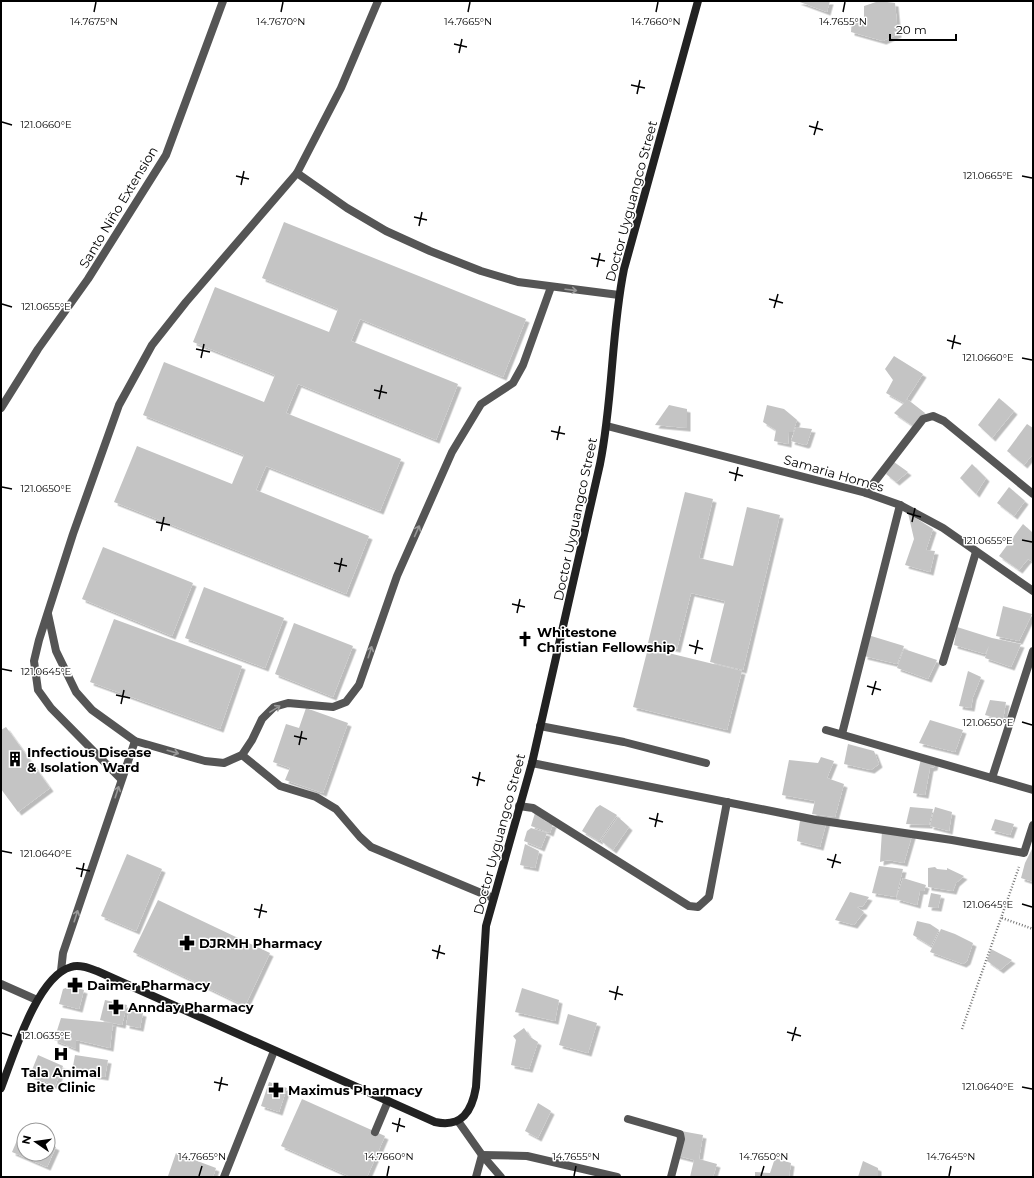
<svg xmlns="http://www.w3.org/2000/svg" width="1034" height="1178" font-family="Montserrat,sans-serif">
<defs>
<filter id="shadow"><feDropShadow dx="3.5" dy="3.5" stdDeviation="0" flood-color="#0004"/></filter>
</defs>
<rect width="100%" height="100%" fill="#fff"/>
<g fill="#c4c4c4" filter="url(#shadow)">
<path d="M797 1H830L827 12Z"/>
<path d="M879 1 895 3 898 34 883 41 851 32 852 18 864 21V6Z"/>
<path d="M284 222 526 319 503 377 360 319 351 341 458 384 436 440 298 384 286 413 401 459 380 511 266 466 256 490 369 536 346 594 114 502 137 446 232 484 244 455 143 415 164 362 264 402 275 375 193 342 215 287 329 332 338 309 262 278Z"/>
<path d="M894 356 923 374 904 403 907 399 925 413 913 426 894 413 904 403 886 393 893 380 885 369Z"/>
<path d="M999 398 1014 411 992 438 978 425Z"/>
<path d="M669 405 687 409V428L655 425Z"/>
<path d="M767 405 784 409 797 420 793 432H789L788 444 774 441 776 430 763 422Z"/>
<path d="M1027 424 1033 428V454L1024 465 1007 451Z"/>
<path d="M796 427 812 429 807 444 805 445 791 441Z"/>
<path d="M894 462 908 472 896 482 886 474Z"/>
<path d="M972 464 986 478 976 494 960 478Z"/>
<path d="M1009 487 1025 501 1014 516 997 503Z"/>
<path d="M685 492 713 499 699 558 733 566 747 507 780 515 743 670 710 662 725 601 691 593 677 649 648 643Z"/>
<path d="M908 513 933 529 926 550 935 551 930 572 905 565 914 539Z"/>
<path d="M1023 524 1033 533V562L1028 559 1019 570 999 556Z"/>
<path d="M103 547 193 583 172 636 82 599Z"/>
<path d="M204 587 284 618 265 668 185 638Z"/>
<path d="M1003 606 1032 614 1019 641 996 636Z"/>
<path d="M114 619 242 666 220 729 90 682Z"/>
<path d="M294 623 353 646 333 697 275 674Z"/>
<path d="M957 627 992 638 1021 644 1011 667 985 658 989 646 985 654 954 645Z"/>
<path d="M868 635 904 646 897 664 864 656Z"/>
<path d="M648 648 742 671 727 730 633 707Z"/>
<path d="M904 649 937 660 928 679 897 668Z"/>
<path d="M968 671 981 677 973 697 971 708 959 706Z"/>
<path d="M990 700 1006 702 1003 720 985 715Z"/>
<path d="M306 708 348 723 323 793 285 780 290 768 273 762 286 724 299 728Z"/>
<path d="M930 720 963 730 955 752 919 743Z"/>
<path d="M6 727 50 788 18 812 1 789V730Z"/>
<path d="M848 744 874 751 879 764 871 770 844 764Z"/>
<path d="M821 757 834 761 827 778 844 784 835 817 812 814 815 801 782 795 789 760 818 763Z"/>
<path d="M921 759 935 762 934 767 930 768 925 795 913 793Z"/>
<path d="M600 805 617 815 599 841 582 831 596 808Z"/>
<path d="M910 807 933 809 929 825 906 824Z"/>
<path d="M935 807 952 812 949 831 930 826Z"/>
<path d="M535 813 545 816 544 821 553 824 550 833 531 826Z"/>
<path d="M801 814 827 820 820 847 797 841Z"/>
<path d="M618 817 629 827 613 850 601 841Z"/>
<path d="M995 819 1014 824 1010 835 991 830Z"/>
<path d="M531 828 547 833 541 848 524 841 527 831Z"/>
<path d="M882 831 913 832 904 863 888 860 880 862Z"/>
<path d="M525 844 539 851 535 868 520 865Z"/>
<path d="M1033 847V882L1021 878 1025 863Z"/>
<path d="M127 854 162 869 136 931 101 916Z"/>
<path d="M879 866 903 869 896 897 872 893Z"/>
<path d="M935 867 937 869 947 870V868L964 876 956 883 953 891 928 887V868Z"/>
<path d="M903 878 926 885 924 891H920L917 905 896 899Z"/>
<path d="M850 892 869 897 863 906 857 907 864 912 854 925 835 920Z"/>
<path d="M931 893 941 895 938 908 928 907Z"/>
<path d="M158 900 270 953 245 1006 133 952Z"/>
<path d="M917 921 930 924 939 930 931 946 913 935Z"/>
<path d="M941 929 955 934 973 943 967 961 963 964 930 952Z"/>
<path d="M991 949 1012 960 1000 970 987 961Z"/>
<path d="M71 986 84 990 79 1009 59 1004 63 989Z"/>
<path d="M522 988 559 1000 555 1021 515 1012Z"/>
<path d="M105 1000 127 1005 122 1025 113 1023 110 1048 76 1040V1049L54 1040 61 1018 113 1023 100 1020Z"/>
<path d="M129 1010 143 1013 140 1028 126 1025Z"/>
<path d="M568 1014 597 1023 588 1053 559 1045Z"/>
<path d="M524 1028 530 1037 538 1042 529 1069 511 1065 516 1040 513 1036Z"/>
<path d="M38 1055 63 1066 55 1086 30 1075Z"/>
<path d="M75 1055 108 1060 105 1077 72 1072Z"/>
<path d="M269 1082 287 1088 279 1112 261 1106Z"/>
<path d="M302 1099 385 1136 367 1177H351L281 1146Z"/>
<path d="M538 1103 551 1111 538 1138 525 1131Z"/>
<path d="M21 1131 24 1132V1154H48V1143L56 1147 47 1167 12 1152Z"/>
<path d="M681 1131 703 1135 699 1159 717 1164 713 1177H690L694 1160 675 1155Z"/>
<path d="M176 1153 216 1168 213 1177 168 1176Z"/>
<path d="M775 1158 791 1163 789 1177H755V1172L770 1173Z"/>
<path d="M863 1161 878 1168V1177H858Z"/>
</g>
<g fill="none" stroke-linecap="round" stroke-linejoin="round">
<g stroke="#777" stroke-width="2.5" stroke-dasharray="1 2" stroke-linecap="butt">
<path d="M1002 918 1033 929"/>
<path d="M962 1029 1019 867"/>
</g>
<g stroke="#555" stroke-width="8">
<path d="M297 173 347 208 386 231 430 251 481 271 518 282 619 295"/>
<path d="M1 408 38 349 88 279 166 155 223 1"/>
<path d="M48 614 56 651 76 692 92 710 135 741 205 761 224 763 242 755 252 740 262 719 274 707 288 703 333 707 346 702 359 685 397 576 452 452 481 404 513 383 523 365 551 287"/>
<path d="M540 726 624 742 706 763"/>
<path d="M242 755 280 786 316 797 336 809 360 837 371 847 493 898"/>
<path d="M121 779 51 708 38 690 34 661 39 640 73 534 119 405 152 345 186 302 297 173 341 88 378 1"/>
<path d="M519 806 533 808 689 906 698 907 709 897 727 802"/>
<path d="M61 971 63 953 135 741"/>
<path d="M1 984 37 1000"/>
<path d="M375 1132 388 1101"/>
<path d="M224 1177 274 1051"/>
</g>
<g stroke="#555" stroke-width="8">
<path d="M607 426 866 493 900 505 943 528 1033 591"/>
<path d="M866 493 923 419 933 416 944 421 1033 494"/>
<path d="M943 662 976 552"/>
<path d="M826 730 1033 790"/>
<path d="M842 734 900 505"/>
<path d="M532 763 816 820 952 840 1024 853 1033 825"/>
<path d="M992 778 1033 651"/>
<path d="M628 1119 680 1134 681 1139 671 1177"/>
<path d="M458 1121 482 1155 501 1177"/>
<path d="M476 1177 482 1155 527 1156 617 1177"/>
</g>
<path stroke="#222" stroke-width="8" d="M1 1088C13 1057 37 976 71 967 79 964 89 968 97 971L435 1122C462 1128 472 1111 476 1087L486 926 532 763 600 464C613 400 611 333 624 269L698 1"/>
</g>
<defs><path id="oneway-shaft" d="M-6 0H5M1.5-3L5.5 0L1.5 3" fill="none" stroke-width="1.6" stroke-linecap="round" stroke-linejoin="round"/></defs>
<g stroke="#999">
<use href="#oneway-shaft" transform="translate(571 290) rotate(7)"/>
<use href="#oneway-shaft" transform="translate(417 531) rotate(-66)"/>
<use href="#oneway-shaft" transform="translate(370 652) rotate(-72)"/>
<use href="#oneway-shaft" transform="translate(275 709) rotate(-31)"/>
<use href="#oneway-shaft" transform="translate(173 752) rotate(16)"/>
<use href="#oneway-shaft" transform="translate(117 792) rotate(-72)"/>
<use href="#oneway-shaft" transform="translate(76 916) rotate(-72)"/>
</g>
<path fill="none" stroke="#000" stroke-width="1.5" d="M94 12 96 2M281 12 283 2M468 12 470 2M656 12 658 2M843 12 845 2M454 44 467 47M459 53 462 39M631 85 645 88M637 94 640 80M2 122 12 125M809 126 823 130M814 135 818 121M236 176 249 179M1022 176 1032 178M241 185 244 171M414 217 427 220M419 226 422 212M591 258 605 261M597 267 600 253M769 299 783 303M2 304 12 307M774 308 778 294M947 340 961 344M196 349 210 352M952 349 955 335M201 358 204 344M1022 358 1032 360M374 390 387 393M379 399 382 385M551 431 565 434M557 440 560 426M729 472 743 476M735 481 738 467M2 487 12 489M907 513 921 517M156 522 170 525M912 522 915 508M161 531 164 517M1022 540 1032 542M334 563 347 566M339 572 342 558M512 604 525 607M517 613 520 599M689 645 703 649M695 654 698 640M2 669 12 671M867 686 881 690M116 695 130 698M872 695 876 681M121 704 124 690M1022 722 1032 725M294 736 307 739M299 745 302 731M472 777 485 781M477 786 480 772M649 818 663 822M655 827 658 813M2 851 12 853M827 859 841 863M76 868 90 871M832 868 836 854M81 877 84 863M1022 904 1032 907M254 909 267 912M259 918 262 904M432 950 445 954M437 959 440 945M609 991 623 995M615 1000 618 986M787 1032 801 1036M2 1033 12 1036M792 1041 796 1027M214 1082 228 1085M1022 1087 1032 1089M219 1091 222 1077M392 1123 405 1127M397 1132 400 1118M199 1176 202 1166M387 1176 389 1166M574 1176 576 1166M761 1176 764 1166M949 1176 951 1166"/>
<defs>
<g id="church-bare" transform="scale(1.2)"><path d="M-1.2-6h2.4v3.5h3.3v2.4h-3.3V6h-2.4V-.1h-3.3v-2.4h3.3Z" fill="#000" stroke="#fff" stroke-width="2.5" paint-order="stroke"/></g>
<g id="building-bare" transform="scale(1.2)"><path d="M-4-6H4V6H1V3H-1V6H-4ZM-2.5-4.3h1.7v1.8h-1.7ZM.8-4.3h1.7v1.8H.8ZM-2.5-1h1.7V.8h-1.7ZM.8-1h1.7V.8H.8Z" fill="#000" stroke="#fff" stroke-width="2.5" paint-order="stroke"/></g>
<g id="pharmacy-bare" transform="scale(1.2)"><path d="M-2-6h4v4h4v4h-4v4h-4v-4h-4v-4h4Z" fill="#000" stroke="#fff" stroke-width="2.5" paint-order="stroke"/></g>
<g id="hospital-bare" transform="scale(1.2)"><path d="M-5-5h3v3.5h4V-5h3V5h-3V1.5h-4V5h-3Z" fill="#000" stroke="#fff" stroke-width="2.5" paint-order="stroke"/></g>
</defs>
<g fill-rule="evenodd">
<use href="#church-bare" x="525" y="639"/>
<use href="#building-bare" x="15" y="759"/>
<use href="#pharmacy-bare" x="187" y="943"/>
<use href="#pharmacy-bare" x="75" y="985"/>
<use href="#pharmacy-bare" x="116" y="1007"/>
<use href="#hospital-bare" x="61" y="1054"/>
<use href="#pharmacy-bare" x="276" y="1090"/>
</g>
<g text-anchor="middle" stroke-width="3" stroke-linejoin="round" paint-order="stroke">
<g font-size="13" fill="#000" stroke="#fff">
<text transform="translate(631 201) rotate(-75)" y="5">Doctor Uyguangco Street</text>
<text transform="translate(118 207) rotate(-59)" y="5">Santo Niño Extension</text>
<text transform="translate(834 473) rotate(16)" y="5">Samaria Homes</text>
<text transform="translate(575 519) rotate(-78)" y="5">Doctor Uyguangco Street</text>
<text transform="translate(499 834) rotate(-75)" y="5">Doctor Uyguangco Street</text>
</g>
<g font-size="13" font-weight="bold" fill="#000" stroke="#fff" text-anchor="start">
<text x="537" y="637">Whitestone<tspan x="537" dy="15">Christian Fellowship</tspan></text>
<text x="27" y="757">Infectious Disease<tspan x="27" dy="15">&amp; Isolation Ward</tspan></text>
<text x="199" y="948">DJRMH Pharmacy</text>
<text x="87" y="990">Daimer Pharmacy</text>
<text x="128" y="1012">Annday Pharmacy</text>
<text x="61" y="1077" text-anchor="middle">Tala Animal<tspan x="61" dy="15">Bite Clinic</tspan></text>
<text x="288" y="1095">Maximus Pharmacy</text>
</g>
</g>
<g font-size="10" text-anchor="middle" fill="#000" stroke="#fff" stroke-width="3" stroke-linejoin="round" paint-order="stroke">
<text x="94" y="25">14.7675°N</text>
<text x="281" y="25">14.7670°N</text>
<text x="468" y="25">14.7665°N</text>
<text x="656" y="25">14.7660°N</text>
<text x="843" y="25">14.7655°N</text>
<text x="46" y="128">121.0660°E</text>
<text x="988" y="179">121.0665°E</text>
<text x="46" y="310">121.0655°E</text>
<text x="988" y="361">121.0660°E</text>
<text x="46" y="492">121.0650°E</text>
<text x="988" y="544">121.0655°E</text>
<text x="46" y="675">121.0645°E</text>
<text x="988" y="726">121.0650°E</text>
<text x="46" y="857">121.0640°E</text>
<text x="988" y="908">121.0645°E</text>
<text x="46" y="1039">121.0635°E</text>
<text x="988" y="1090">121.0640°E</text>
<text x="202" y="1160">14.7665°N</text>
<text x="389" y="1160">14.7660°N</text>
<text x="576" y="1160">14.7655°N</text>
<text x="764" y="1160">14.7650°N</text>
<text x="951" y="1160">14.7645°N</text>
</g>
<rect width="1034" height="1178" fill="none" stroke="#000000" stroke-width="4"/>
<g transform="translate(36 1142) rotate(283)"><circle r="19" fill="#ffffff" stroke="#999999"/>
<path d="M0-3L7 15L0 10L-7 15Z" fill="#000000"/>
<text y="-6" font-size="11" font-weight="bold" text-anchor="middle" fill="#000000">N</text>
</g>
<path d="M890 34v6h66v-6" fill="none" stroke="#000000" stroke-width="2"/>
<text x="896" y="34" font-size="12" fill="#000000" stroke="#ffffff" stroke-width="3" paint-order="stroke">20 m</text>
</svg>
